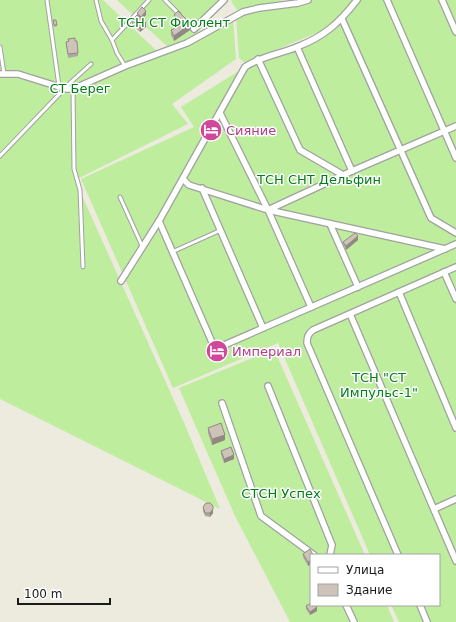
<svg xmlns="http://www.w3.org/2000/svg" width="456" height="622" font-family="'DejaVu Sans',sans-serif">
<rect width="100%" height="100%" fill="#edeade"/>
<g fill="#beed9e">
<path d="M0 0H103L161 55 233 18 236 59 172 104 188 124 75 180 185 425 220 509 0 399Z"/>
<path d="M117 0H229L194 36 170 49Z"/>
<path d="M232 0H284L237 10 231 1Z"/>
<path d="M306 0H354L340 17 328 28 245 63 239 58 236 16Z"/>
<path d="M359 0H456V622H399L391 605H439V555H370L278 343 173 388 81 179 194 127 181 107 258 59 328 30Z"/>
<path d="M274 349 365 555H311V605H387L394 622H290L235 516 179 388Z"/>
</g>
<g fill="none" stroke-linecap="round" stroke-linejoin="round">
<g stroke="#a1a1a1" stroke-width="5">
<g id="service">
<path d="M47 0 59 86"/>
<path d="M96 0 101 21 112 40 117 53 125 66"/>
<path d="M165 0 179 14"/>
<path d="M112 40 149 0"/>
<path d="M0 47 4 74"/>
<path d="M73 89 74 169 80 190 83 267"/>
<path d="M0 156 71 82 91 64"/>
<path d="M120 197 143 248"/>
<path d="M172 252 221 230"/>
</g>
</g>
<g stroke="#a1a1a1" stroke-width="8">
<g id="minor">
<path d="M387 0 456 158"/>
<path d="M442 0 456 32"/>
<path d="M342 19 431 218 456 233"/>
<path d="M194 29 224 0"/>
<path d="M297 47 352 171"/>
<path d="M258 59 300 150 343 175"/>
<path d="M0 74H18L66 89H73L125 66 187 43 243 12 259 8 298 3 308 0"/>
<path d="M220 113 268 210 311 307"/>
<path d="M183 179 189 185 268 210 445 249"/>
<path d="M202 188 263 328"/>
<path d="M268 210 352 171 456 126"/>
<path d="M159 221 215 349 456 244"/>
<path d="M330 224 358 287"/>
<path d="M444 272 456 299"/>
<path d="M121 281 159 221 245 67C261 56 280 54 297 47 325 36 339 23 357 0"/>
<path d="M399 292 456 428"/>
<path d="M350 314 456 561"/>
<path d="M268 386 332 545 330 555"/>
<path d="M222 403 261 516 314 555"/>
<path d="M434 509 456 499"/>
<path d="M398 555 307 343C307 337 308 334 313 330L456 267"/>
<path d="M346 605 354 622"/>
<path d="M420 605 427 622"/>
</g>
</g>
<use href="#service" stroke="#fff" stroke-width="3"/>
<use href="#minor" stroke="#fff" stroke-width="5.5"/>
</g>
<g fill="#b0a89e">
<path d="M137 13 146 15 142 19 146 27 140 32 132 24V20L137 15Z"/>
<path d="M174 15 190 30 174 41 171 35V30L180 27 174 20Z"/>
<path d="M53 20 57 25V26L54 27Z"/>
<path d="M68 39 78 53V56L68 58 66 42H68Z"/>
<path d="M358 240 346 250 343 245V242Z"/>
<path d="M208 428 225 440 212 445 208 433Z"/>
<path d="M221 451 234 459 224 463 221 454Z"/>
<path d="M203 507 213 513 210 517 205 516 203 511Z"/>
<path d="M303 554 311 555V564L308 566 303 557Z"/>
<path d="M306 606 317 611 310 615 306 609Z"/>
</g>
<g fill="#908881">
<path d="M146 11V15L141 20V17Z"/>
<path d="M146 23V27L140 32V28Z"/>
<path d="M190 24V30L174 41V36Z"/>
<path d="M358 236V240L346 250V246Z"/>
<path d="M225 435V440L212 445V439Z"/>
<path d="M234 455V459L224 463V459Z"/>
<path d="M213 509V513L210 517V513Z"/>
<path d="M311 560V564L308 566V562Z"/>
<path d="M317 607V611L310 615V612Z"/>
</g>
<g fill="#cdc3b8" stroke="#908881">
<path d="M142 7 146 11 141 17 137 13Z"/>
<path d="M178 11 188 21 190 24 174 36 171 30 181 26V23L174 15Z"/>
<path d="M137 15 146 23 140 28 132 20Z"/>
<path d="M53 20H56L57 25H54Z"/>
<path d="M75 38V41H77L78 53 68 54 66 42 69 41 68 39Z"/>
<path d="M355 233 358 236 346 246 343 242Z"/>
<path d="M221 423 225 435 212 439 208 428Z"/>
<path d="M231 447 234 455 224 459 221 451Z"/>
<path d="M206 503H210L213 506V509L210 513H205L203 507Z"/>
<path d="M310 549 313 555H311V560L308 562 303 554Z"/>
<path d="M311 603V605H316L317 607 310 612 306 606Z"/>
</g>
<defs>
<g id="hotel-disc" transform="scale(1.15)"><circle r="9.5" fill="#d1479c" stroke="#fff"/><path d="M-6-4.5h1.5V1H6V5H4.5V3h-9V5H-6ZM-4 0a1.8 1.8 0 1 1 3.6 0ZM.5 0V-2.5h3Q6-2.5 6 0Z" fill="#fff"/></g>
</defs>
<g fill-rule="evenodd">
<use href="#hotel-disc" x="211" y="130"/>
<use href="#hotel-disc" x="217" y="351"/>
</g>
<g text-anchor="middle" stroke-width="3" stroke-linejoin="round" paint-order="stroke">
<g font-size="13" fill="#027e19" stroke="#fff">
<text x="174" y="27">ТСН СТ Фиолент</text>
<text x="80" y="93">СТ Берег</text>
<text x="319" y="184">ТСН СНТ Дельфин</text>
<text x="379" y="382">ТСН "СТ<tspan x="379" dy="15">Импульс-1"</tspan></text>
<text x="281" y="498">СТСН Успех</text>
</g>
<g font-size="13" fill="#b23c85" stroke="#fff" text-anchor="start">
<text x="226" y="135">Сияние</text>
<text x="232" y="356">Империал</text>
</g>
</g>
<rect x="310" y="554" width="130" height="52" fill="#ffffff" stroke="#a3a3a3"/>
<rect x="318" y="567" width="20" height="6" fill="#ffffff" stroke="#a3a3a3"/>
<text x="346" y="574" font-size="12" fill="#1a1a1a">Улица</text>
<rect x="318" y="584" width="20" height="12" fill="#cdc3b8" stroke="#a3a3a3"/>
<text x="346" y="594" font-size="12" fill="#1a1a1a">Здание</text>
<path d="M18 598v6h92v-6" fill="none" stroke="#1a1a1a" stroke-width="2"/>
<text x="24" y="598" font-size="12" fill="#1a1a1a" stroke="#ffffff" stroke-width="3" paint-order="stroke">100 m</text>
</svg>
